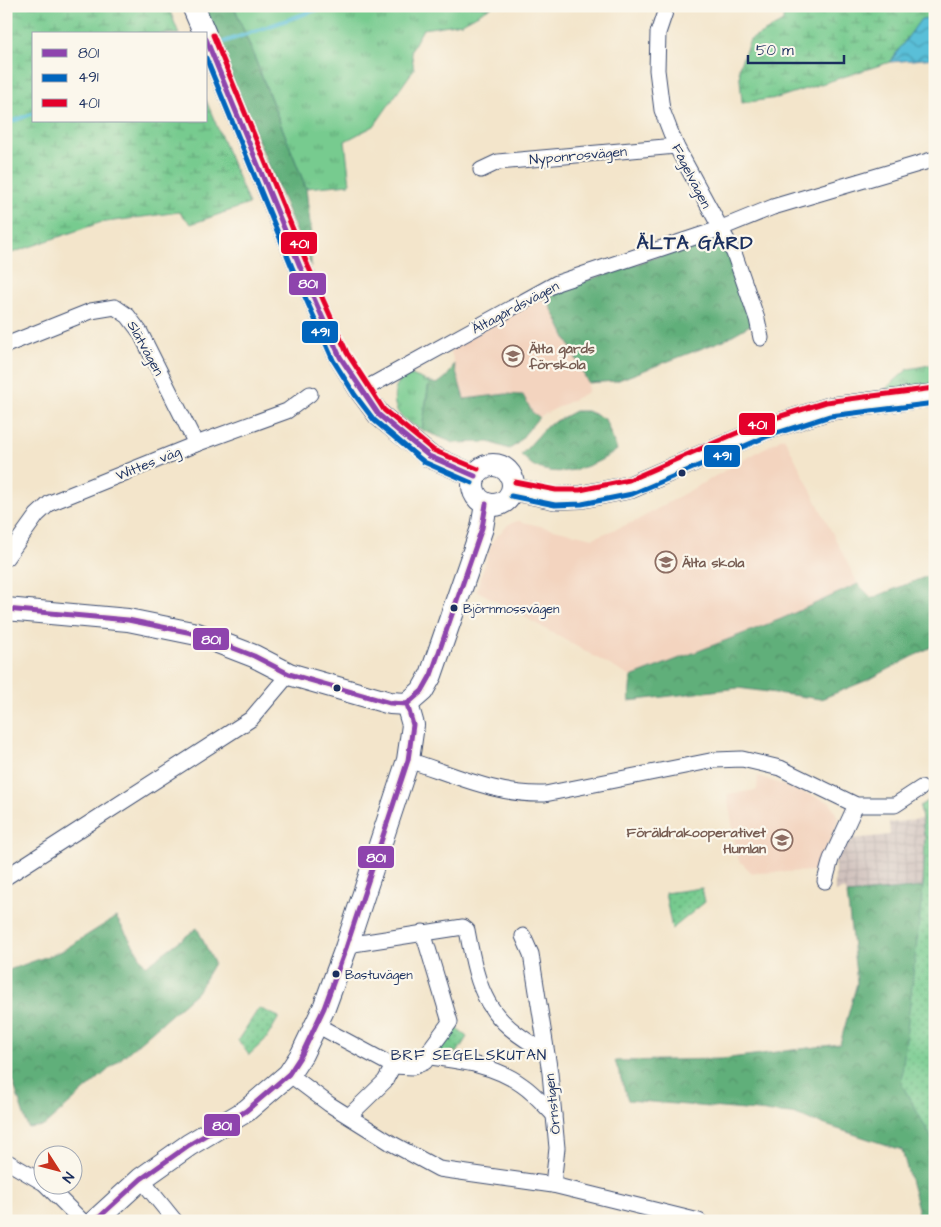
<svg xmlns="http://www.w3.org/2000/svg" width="941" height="1227" font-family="'Architects Daughter',sans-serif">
<defs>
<pattern id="industrial-grid" width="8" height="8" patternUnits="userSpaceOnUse" patternTransform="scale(1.25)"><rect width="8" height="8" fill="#cfc0bb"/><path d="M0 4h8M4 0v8" fill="none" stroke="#b1a5a3"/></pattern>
<pattern id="grass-tufts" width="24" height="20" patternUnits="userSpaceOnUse" patternTransform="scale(1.25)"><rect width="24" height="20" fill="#77cb8f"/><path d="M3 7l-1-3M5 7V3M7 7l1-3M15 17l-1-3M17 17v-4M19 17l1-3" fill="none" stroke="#61a578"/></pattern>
<pattern id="forest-crowns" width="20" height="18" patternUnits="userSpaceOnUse" patternTransform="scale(1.25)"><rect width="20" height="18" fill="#61af7a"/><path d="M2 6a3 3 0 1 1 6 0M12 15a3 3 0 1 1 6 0" fill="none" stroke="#4f8f67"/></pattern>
<pattern id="wetland-marsh" width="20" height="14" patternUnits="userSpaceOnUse" patternTransform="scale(1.25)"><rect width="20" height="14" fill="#77cb8f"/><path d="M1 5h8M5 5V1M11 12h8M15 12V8" fill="none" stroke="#61a578"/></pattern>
<pattern id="park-dots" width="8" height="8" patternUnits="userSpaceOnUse" patternTransform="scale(1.25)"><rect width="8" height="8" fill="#77cb8f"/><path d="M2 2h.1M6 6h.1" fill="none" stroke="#61a578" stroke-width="1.8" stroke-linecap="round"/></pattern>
<pattern id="water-waves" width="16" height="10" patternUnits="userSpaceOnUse" patternTransform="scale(1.25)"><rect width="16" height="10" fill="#5abfd8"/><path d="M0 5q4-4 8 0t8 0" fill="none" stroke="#4a9cb2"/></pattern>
</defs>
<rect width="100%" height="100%" fill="#fbf7ec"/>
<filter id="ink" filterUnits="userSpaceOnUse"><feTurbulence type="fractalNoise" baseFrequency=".02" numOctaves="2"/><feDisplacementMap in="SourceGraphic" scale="10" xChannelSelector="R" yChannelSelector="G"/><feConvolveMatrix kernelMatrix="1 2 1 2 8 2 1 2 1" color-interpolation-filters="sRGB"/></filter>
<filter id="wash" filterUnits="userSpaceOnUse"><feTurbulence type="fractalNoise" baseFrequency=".0096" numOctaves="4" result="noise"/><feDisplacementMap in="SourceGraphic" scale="20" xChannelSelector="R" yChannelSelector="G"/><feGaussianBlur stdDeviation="1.12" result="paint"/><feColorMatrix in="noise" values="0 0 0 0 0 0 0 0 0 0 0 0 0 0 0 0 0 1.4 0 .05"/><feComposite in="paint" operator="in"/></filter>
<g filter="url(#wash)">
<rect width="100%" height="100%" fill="#f3e5cb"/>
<g fill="#f3d4bf">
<path d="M546 297 588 383V392L539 417 506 394 464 399 450 348Z"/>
<path d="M784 437 858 584 781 619 631 677 476 590 493 540 509 524 518 521 593 538 636 521Z"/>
<path d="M758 776 830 802 839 820 815 871 752 873 738 859 727 794 757 790Z"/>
</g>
<path fill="url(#industrial-grid)" d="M921 819 925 840 923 887 847 894 845 889 835 892V863L839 852 853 839 890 835 889 823Z"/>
<g fill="url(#grass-tufts)" stroke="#497d76">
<path d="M234 6H493L462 23 423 29 411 50 414 69 374 126 345 141 350 184 306 188Z"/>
<path d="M935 364V388L883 391 908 369Z"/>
<path d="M407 373 429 382 422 430C416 426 407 422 401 416 390 405 393 381 407 373Z"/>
</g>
<g fill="url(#forest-crowns)" stroke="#3e6f6c">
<path d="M202 6H234L306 188 311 233V266Z"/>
<path d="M704 241 717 243 730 255 752 324 724 340 616 381 588 383 546 297 573 285Z"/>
<path d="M454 364 464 399 506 394 523 395 532 412 539 417 516 445 509 449 489 442 454 443 422 430 429 382 437 384C446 378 450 374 454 364Z"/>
<path d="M575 411H587L605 419 617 450C595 466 563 479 536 467 531 465 526 459 521 455L547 426Z"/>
<path d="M935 573V645L870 679 821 699 738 688 629 701 631 677 781 619 858 584 872 598Z"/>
<path d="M934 796 935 1221H916L918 1209 902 1150 792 1114 628 1100 615 1061 722 1059 840 1044 857 983 847 894 923 887 925 840 920 806Z"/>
<path d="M116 917 146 966 197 928 214 963 197 992 44 1126 28 1128 6 1060V971L62 951Z"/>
</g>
<g fill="url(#wetland-marsh)" stroke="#497d76">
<path d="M6 6H168L179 34H34V121H206V100L249 204 191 224 179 212 99 223 6 255Z"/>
<path d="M784 6H935V18L921 20 890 62 777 98 742 103 739 67 750 40 783 22Z"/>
</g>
<g fill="url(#park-dots)" stroke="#497d76">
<path d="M934 796 935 797V1144L901 1083 923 887 925 840 920 806Z"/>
<path d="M702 888 705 902 672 929 665 893Z"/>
<path d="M259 1008 279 1017 266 1039 249 1055 238 1040Z"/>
<path d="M450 1022 467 1037 457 1053 451 1050 443 1058 433 1045Z"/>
</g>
<path fill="url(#water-waves)" stroke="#3a779b" d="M935 18V58L890 62 921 19Z"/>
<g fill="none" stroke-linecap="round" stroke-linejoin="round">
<g stroke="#5abfd8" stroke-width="4">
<path d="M218 44 327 6"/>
<path d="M6 124 34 113"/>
</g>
</g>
</g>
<g filter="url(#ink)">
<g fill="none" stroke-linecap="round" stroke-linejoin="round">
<g stroke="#3b4a6e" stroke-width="17">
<g id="street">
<path d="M667 6 658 33 657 70 662 110 676 146 734 253 757 319 761 338"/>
<path d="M481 170 498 162 676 146"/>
<path d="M6 345 91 311 115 307 128 316 140 332 196 444"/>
<path d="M361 391 557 283 719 229 773 207 935 159"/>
<path d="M6 558 37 515 50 503 196 444 287 411 310 394"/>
<path d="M408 760C452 774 498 796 545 794L715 760 742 759 780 768 856 805H895L921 788"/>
<path d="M6 877 251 719 289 674"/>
<path d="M825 881 831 859 856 805"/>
<path d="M523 936 531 954 550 1073 557 1148 553 1185"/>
<path d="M347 945 463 927 467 930C479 995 486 1019 546 1052"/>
<path d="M326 1030 393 1066 413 1067 425 1062 433 1045 450 1022 423 932"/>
<path d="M429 1057C461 1061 495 1065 522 1085 534 1093 544 1105 554 1115"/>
<path d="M289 1074 329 1104 391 1143 439 1169 553 1185 699 1221"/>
<path d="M349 1116 385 1081 393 1066"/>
<path d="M6 1161 42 1182"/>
<path d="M141 1179 175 1221"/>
<path d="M45 1184 82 1221"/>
</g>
</g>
<g stroke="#3b4a6e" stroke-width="24">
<g id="secondary">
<path d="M193 6 205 34"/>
<path d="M206 38 301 269 340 357 361 391 379 415 429 456 475 476"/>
<circle cx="493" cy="485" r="20"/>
<path d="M513 489 555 498 581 497 631 487 765 429 828 409 935 395"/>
<path d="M6 609 128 620 197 634 254 656 289 674 390 703 407 704"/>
<path d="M407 704 422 691 431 675 482 528 486 504"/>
<path d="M95 1221 141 1179 189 1145 246 1111 289 1074 302 1054 324 1008 346 948 408 760 413 725 407 704"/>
</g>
</g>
<use href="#street" stroke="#fff" stroke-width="15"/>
<use href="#secondary" stroke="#fff" stroke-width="22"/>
<g stroke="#fbf7ec" stroke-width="9">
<g id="bus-1">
<path d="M206 39 301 269 340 357 379 415 429 456 475 476"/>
<path d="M6 609 128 620 197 634 254 656 289 674 390 703 407 704"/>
<path d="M407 704 422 691 431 675 482 528 486 504"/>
<path d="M95 1221 141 1179 189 1145 246 1111 289 1074 302 1054 324 1008 346 948 408 760 413 725 407 704"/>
</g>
</g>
<g stroke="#fbf7ec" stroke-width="9">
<g id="bus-2">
<path d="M206 58 294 272 333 360 355 395 374 420 424 462 472 483"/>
<path d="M511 496 555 505 582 504 632 494 768 436 830 416 935 403"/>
</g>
</g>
<g stroke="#fbf7ec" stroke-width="9">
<g id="bus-3">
<path d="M213 35 308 266 347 353 384 410 433 450 478 469"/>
<path d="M515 482 556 490H580L629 480 762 422 826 402 934 388"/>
</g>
</g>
<use href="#bus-1" stroke="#8e44ad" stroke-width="5"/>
<use href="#bus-2" stroke="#0065bd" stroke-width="5"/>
<use href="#bus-3" stroke="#e4002b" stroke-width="5"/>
</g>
</g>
<defs>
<g id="school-ring" transform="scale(1.125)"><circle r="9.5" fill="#fbf7ec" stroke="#8d6e63" stroke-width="1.5"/><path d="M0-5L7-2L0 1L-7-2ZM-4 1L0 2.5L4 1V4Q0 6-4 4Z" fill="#8d6e63"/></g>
</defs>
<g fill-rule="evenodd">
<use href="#school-ring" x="513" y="356"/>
<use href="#school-ring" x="666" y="562"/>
<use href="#school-ring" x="782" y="840"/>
</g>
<g fill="#1b2f5e" stroke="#fbf7ec" stroke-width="2">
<circle cx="682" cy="473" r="4.5"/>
<circle cx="454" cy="608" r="4.5"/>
<circle cx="337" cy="688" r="4.5"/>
<circle cx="336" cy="974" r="4.5"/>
</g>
<g text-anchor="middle" stroke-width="4.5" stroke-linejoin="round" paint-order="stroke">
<g font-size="13" fill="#1b2f5e" stroke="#fbf7ec" text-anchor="start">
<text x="463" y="613">Björnmossvägen</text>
<text x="345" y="979">Bastuvägen</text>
</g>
<g font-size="14" fill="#1b2f5e" stroke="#fbf7ec">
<text transform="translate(578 155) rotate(-5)" y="5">Nyponrosvägen</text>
<text transform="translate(692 176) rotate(63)" y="5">Fågelvägen</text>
<text transform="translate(515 307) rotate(-28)" y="5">Ältagårdsvägen</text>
<text transform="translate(146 348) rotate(61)" y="5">Slätvägen</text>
<text transform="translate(148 463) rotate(-22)" y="5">Wittes väg</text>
<text transform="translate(552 1104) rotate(-96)" y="5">Örnstigen</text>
</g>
<g font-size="14" font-weight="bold" fill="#785e54" stroke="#fbf7ec" text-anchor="start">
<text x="529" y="353">Älta gårds<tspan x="529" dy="16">förskola</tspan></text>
<text x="682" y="567">Älta skola</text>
<text x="766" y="837" text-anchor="end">Föräldrakooperativet<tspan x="766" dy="16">Humlan</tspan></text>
</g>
<g font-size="15" letter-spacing="1" fill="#1b2f5e" stroke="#fbf7ec">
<text x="469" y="1060">BRF SEGELSKUTAN</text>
</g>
<g font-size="19" font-weight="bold" letter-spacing="1" fill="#1b2f5e" stroke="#fbf7ec">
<text x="695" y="249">ÄLTA GÅRD</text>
</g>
</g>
<g stroke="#fbf7ec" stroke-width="2">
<rect x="280" y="231" width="38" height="24" rx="5" fill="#e4002b"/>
<rect x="288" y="272" width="39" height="24" rx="5" fill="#8e44ad"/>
<rect x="301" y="320" width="38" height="24" rx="5" fill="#0065bd"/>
<rect x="738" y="412" width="38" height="24" rx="5" fill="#e4002b"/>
<rect x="703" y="444" width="38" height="24" rx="5" fill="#0065bd"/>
<rect x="192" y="627" width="38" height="24" rx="5" fill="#8e44ad"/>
<rect x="357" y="845" width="38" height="24" rx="5" fill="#8e44ad"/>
<rect x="203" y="1113" width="38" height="24" rx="5" fill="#8e44ad"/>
</g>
<g font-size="14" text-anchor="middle" font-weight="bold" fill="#fff">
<text x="299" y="248">401</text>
<text x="308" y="288">801</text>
<text x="320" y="336">491</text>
<text x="757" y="429">401</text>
<text x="722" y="460">491</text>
<text x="211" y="644">801</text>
<text x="376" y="862">801</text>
<text x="222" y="1130">801</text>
</g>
<rect width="941" height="1227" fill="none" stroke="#fbf7ec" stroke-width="25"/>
<rect x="32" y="32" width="175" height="90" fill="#fbf7ec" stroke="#a1a7b3"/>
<rect x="42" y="49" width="25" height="8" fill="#8e44ad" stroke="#a1a7b3"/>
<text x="78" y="58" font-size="15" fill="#1b2f5e">801</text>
<rect x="42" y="74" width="25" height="8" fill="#0065bd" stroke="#a1a7b3"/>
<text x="78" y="82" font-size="15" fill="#1b2f5e">491</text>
<rect x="42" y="99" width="25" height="8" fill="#e4002b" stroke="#a1a7b3"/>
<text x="78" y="108" font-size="15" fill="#1b2f5e">401</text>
<g transform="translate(58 1170) rotate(126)"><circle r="24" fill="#fbf7ec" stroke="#a1a7b3"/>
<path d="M0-4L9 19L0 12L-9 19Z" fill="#c8321e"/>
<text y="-8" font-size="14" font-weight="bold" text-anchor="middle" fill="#1b2f5e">N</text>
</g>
<path d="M748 55v8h96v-8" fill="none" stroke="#1b2f5e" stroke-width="2.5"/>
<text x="756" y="55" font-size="15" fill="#1b2f5e" stroke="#fbf7ec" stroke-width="4" paint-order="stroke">50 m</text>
</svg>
